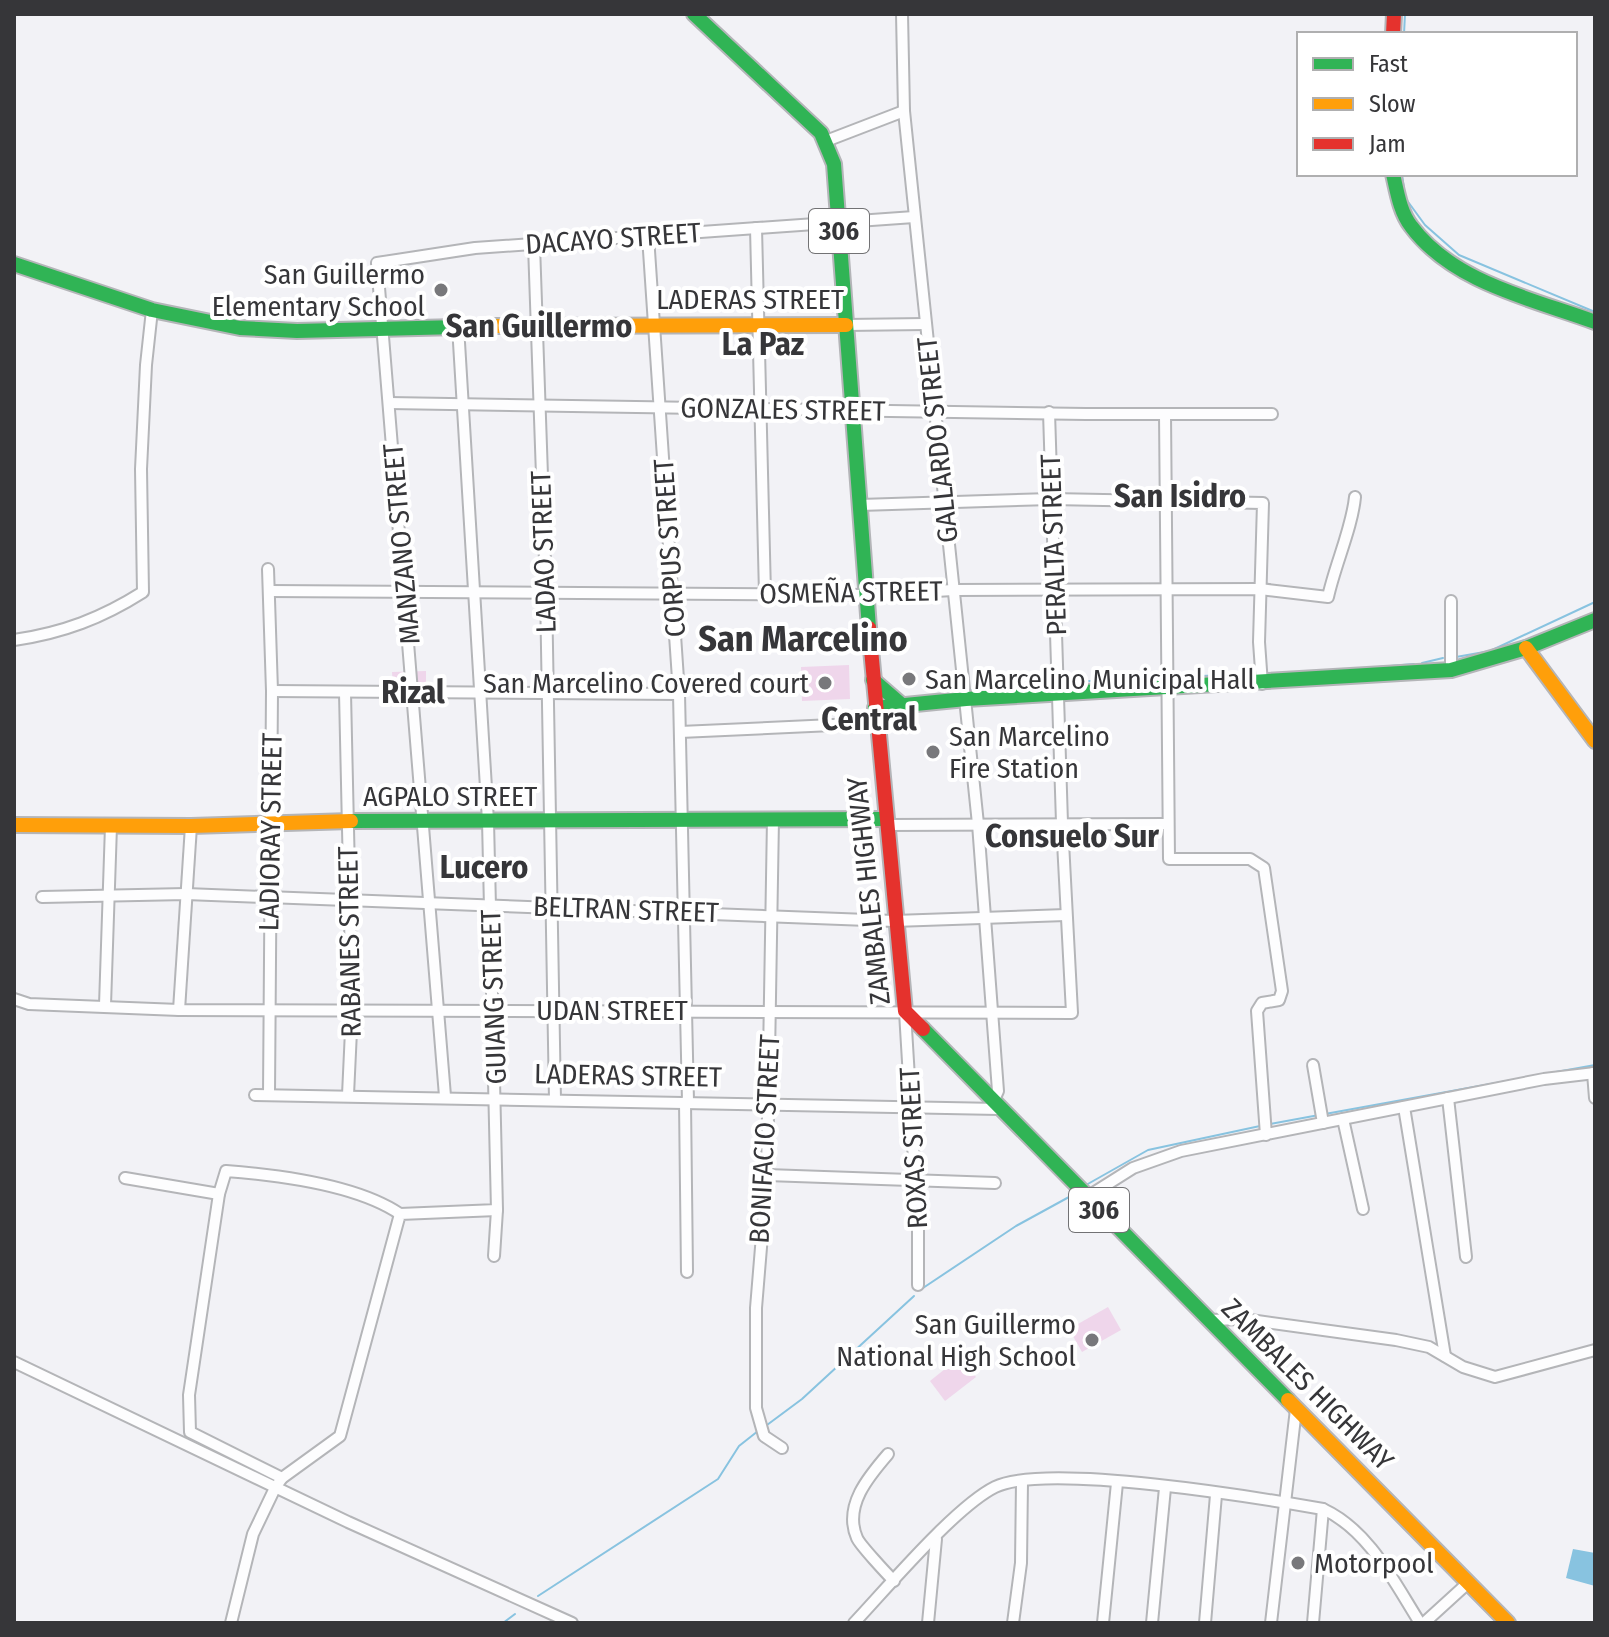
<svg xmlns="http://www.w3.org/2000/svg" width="1609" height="1637" font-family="'Fira Sans Condensed',sans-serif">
<rect width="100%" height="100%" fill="#f2f2f6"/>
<g fill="#efd6eb">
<path d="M849 665 850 699 802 701 801 667Z"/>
<path d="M426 671V688L393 689 392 672Z"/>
<path d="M1108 1307 1121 1330 1082 1352 1069 1329Z"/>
<path d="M960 1357 976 1377 945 1401 930 1381Z"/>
</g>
<path fill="#88c3e0" d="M1573 1549 1595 1553V1586L1566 1578Z"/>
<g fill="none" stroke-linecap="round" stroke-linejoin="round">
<g stroke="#88c3e0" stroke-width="2">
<path d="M1404 34 1405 14"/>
<path d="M1402 174 1404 189"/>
<path d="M1406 199 1425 225 1459 255 1595 312"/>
<path d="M1456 657 1490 651 1595 602"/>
<path d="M1422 663 1443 658"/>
<path d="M1354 669 1414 664"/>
<path d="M1172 677 1258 674"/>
<path d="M1115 679 1162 678"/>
<path d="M1062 683 1104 680"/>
<path d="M972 690 1054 684"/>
<path d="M1325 1114 1595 1065"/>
<path d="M1270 1124 1319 1115"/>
<path d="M1086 1185 1148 1150 1260 1126"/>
<path d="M923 1288 1016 1226 1069 1197"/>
<path d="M767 1425 802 1399 914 1296"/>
<path d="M538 1596 718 1479 739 1446 758 1431"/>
<path d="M503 1623 515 1614"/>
</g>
<g stroke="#b4b5b8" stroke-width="14">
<g id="street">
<path d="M902 14 904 111 978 824 998 1091 993 1102"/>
<path d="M826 141 904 111"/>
<path d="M756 228 765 594"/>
<path d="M648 236 679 694 688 1101"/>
<path d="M534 245 546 591 555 1100"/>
<path d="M846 325 925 324"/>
<path d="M389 403 1086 414H1272"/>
<path d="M1165 414 1169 859H1250L1264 868 1282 991 1279 1000 1262 1003 1257 1011 1266 1135"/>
<path d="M860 505 1051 499 1263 503 1259 642 1262 684"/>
<path d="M268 569 272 691 269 1094"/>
<path d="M269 591 867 595 953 590 1260 589 1328 597C1335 565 1352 528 1355 497"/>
<path d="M14 640C63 633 102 618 143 592L141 469 146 365 152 310"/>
<path d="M1451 670V601"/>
<path d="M272 691 679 694"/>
<path d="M345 693 352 1009 348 1095"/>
<path d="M680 732 876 723"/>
<path d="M773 819 767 1175 756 1308V1408L764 1436 782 1448"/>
<path d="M886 825 1168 824"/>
<path d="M42 897 186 894 894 921 1066 915"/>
<path d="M14 999 29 1004 179 1010 1072 1013 1062 823 1049 412"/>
<path d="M105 1005 111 826"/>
<path d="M179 1010 191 826"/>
<path d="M905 1012 918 1227V1285"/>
<path d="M1313 1065 1323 1123"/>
<path d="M1593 1073 1595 1098"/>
<path d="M255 1095 999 1109"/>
<path d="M445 1096 377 263 475 248 914 217"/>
<path d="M1448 1098 1466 1257"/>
<path d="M685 1102 687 1272"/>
<path d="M1404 1107 1445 1356"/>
<path d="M1343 1119 1363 1209"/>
<path d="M767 1175 995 1183"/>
<path d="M125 1178 219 1194"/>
<path d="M1087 1197 1133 1168 1181 1151 1544 1079 1595 1073"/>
<path d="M494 1256 497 1210"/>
<path d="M1209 1320 1243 1319 1396 1340 1429 1347 1463 1367 1495 1377 1595 1350"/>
<path d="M14 1362 348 1522 572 1623"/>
<path d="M888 1454C869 1476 843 1506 857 1538 860 1545 887 1574 894 1581"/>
<path d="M282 1478 190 1432 189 1395 219 1194 226 1171C278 1175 357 1185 400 1214"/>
<path d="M231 1623 253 1534 275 1488 282 1478 340 1436 400 1214 497 1210 488 821 458 326"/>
<path d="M854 1623C887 1588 955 1507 995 1487 1046 1462 1260 1498 1323 1509 1369 1530 1394 1582 1420 1623"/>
<path d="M928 1623 936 1539"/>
<path d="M1013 1623 1021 1563 1022 1482"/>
<path d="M1103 1623 1117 1483"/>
<path d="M1152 1623 1165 1488"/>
<path d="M1205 1623 1216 1495"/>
<path d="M1271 1623 1296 1409"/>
<path d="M1313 1623 1323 1509"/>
<path d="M1424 1623 1469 1582"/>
</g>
</g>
<g stroke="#b4b5b8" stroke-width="18">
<g id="fast">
<path d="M694 14 821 133 834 164 869 628"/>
<path d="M1393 174C1397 191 1400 212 1411 226 1453 283 1533 299 1595 322"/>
<path d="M14 264 152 310 240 328 297 331 498 326"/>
<path d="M873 680 903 706"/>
<path d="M875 708 966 699 1451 670 1526 648 1595 620"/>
<path d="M351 821 885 819"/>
<path d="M923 1029 1288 1400"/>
</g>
</g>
<g stroke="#b4b5b8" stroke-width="18">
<g id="slow">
<path d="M498 326 846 325"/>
<path d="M1526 648 1595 741"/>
<path d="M14 825 191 826 351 821"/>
<path d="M1288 1400 1508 1623"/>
</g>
</g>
<g stroke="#b4b5b8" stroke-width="18">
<g id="jam">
<path d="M1393 34 1394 14"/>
<path d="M869 628 905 1011 923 1029"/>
</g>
</g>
<use href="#street" stroke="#fdfdfe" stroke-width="10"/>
<use href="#fast" stroke="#30b455" stroke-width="14"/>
<use href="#slow" stroke="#ff9f0a" stroke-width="14"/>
<use href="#jam" stroke="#e5322d" stroke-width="14"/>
</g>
<g fill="#78787b" stroke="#fff" stroke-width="3">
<circle cx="441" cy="290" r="8"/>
<circle cx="909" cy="679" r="8"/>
<circle cx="825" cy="683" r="8"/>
<circle cx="933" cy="752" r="8"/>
<circle cx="1092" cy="1340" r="8"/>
<circle cx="1298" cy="1563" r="8"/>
</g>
<g text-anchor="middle" stroke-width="8" stroke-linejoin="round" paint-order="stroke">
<g fill="#fff" stroke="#727274" stroke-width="2">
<rect x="809" y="209" width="60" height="44" rx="6"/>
<rect x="1069" y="1188" width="60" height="44" rx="6"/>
</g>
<g font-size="26" font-weight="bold" fill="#363639">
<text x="839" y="240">306</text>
<text x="1099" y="1219">306</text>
</g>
<g font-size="28" fill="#363639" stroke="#fff">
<text transform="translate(613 238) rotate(-4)" y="10">DACAYO STREET</text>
<text x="750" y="309">LADERAS STREET</text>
<text transform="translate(783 409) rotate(1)" y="10">GONZALES STREET</text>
<text transform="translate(937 440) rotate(-96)" y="10">GALLARDO STREET</text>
<text transform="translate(401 544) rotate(-95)" y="10">MANZANO STREET</text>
<text transform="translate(1053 545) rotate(-92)" y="10">PERALTA STREET</text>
<text transform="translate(669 548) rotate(-94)" y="10">CORPUS STREET</text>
<text transform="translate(543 552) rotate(-92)" y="10">LADAO STREET</text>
<text transform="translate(851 592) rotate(-1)" y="10">OSMEÑA STREET</text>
<text x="450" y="806">AGPALO STREET</text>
<text transform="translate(270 832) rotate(-89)" y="10">LADIORAY STREET</text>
<text transform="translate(868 891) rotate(-96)" y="10">ZAMBALES HIGHWAY</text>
<text transform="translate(626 909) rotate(2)" y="10">BELTRAN STREET</text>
<text transform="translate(349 942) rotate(-91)" y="10">RABANES STREET</text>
<text transform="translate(493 997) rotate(-92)" y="10">GUIANG STREET</text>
<text x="612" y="1020">UDAN STREET</text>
<text transform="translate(628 1075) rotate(1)" y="10">LADERAS STREET</text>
<text transform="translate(764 1139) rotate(-87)" y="10">BONIFACIO STREET</text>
<text transform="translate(913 1148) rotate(-93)" y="10">ROXAS STREET</text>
<text transform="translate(1308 1384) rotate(45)" y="10">ZAMBALES HIGHWAY</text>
</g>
<g font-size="28" fill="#363639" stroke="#fff" text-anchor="end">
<text x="425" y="284">San Guillermo<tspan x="425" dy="32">Elementary School</tspan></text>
<text x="925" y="689" text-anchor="start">San Marcelino Municipal Hall</text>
<text x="809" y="693">San Marcelino Covered court</text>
<text x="949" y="746" text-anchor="start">San Marcelino<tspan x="949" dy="32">Fire Station</tspan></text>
<text x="1076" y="1334">San Guillermo<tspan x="1076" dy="32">National High School</tspan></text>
<text x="1314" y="1573" text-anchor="start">Motorpool</text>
</g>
<g font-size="32" font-weight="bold" fill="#363639" stroke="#fff">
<text x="539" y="337">San Guillermo</text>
<text x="763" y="355">La Paz</text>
<text x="1180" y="507">San Isidro</text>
<text x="413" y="703">Rizal</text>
<text x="869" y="730">Central</text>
<text x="1072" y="847">Consuelo Sur</text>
<text x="484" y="878">Lucero</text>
</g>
<g font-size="36" font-weight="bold" fill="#363639" stroke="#fff">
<text x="803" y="651">San Marcelino</text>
</g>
</g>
<rect width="1609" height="1637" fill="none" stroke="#363639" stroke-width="32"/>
<rect x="1297" y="32" width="280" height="144" fill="#ffffff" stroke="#afafb0" stroke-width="2"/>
<rect x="1313" y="58" width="40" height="12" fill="#30b455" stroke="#afafb0" stroke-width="2"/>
<text x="1369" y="72" font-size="24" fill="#363639">Fast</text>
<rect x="1313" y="98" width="40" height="12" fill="#ff9f0a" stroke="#afafb0" stroke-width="2"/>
<text x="1369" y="112" font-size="24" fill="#363639">Slow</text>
<rect x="1313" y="138" width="40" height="12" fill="#e5322d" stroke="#afafb0" stroke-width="2"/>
<text x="1369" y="152" font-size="24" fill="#363639">Jam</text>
</svg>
